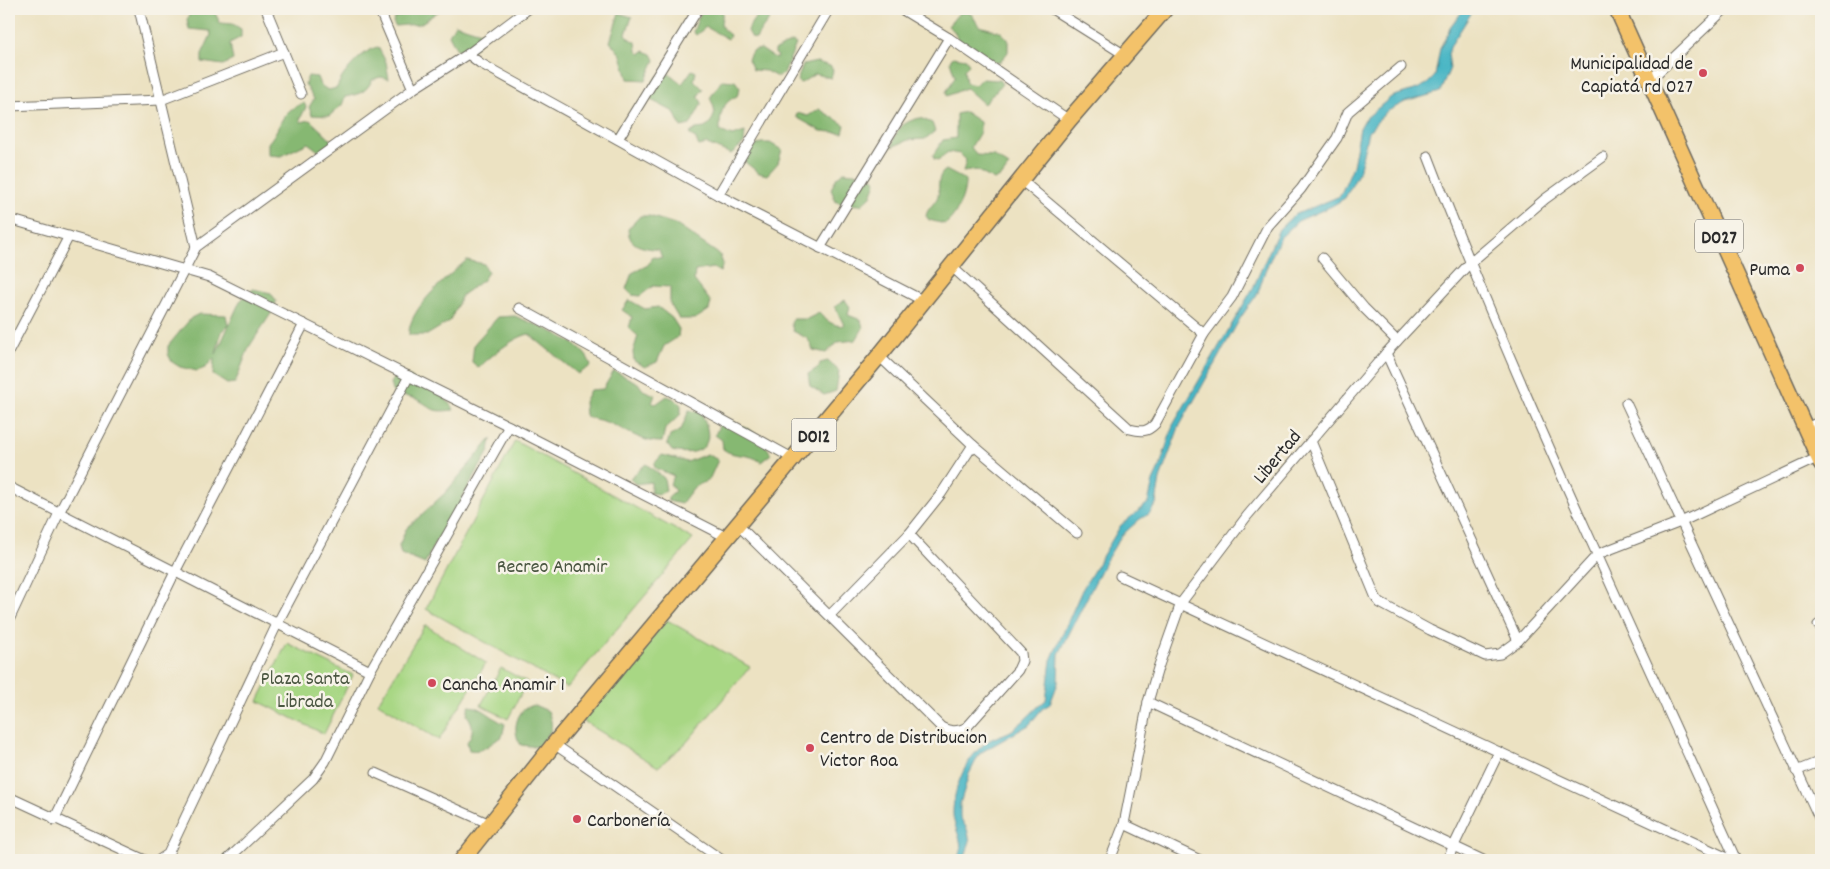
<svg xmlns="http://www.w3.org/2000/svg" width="1830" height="869" font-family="Dekko,sans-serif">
<rect width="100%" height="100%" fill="#f7f3e8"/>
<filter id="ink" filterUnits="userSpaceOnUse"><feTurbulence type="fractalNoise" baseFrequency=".02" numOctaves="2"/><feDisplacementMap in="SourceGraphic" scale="10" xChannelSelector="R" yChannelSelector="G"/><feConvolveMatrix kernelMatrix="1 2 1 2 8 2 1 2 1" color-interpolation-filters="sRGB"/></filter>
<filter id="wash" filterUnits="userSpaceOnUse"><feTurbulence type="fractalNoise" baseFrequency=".0096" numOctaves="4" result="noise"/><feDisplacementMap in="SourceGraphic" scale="20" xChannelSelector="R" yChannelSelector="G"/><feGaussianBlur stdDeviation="1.12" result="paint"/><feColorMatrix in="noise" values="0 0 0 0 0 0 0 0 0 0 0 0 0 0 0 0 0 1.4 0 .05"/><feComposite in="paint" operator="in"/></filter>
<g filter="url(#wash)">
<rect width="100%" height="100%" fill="#ece2c2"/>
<g fill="#a8d784" stroke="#6a8158">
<path d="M515 441 693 539 567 688 426 609Z"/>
<path d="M667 620 750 667 686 743 658 767 580 719Z"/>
<path d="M425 625 486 663 439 740 378 703Z"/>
<path d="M287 643 353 675 324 734 258 701Z"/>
<path d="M501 668 527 682 508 719 481 705Z"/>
</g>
<g fill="#86b872" stroke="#58724e">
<path d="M197 9H213L220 23 233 24 241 29V37L230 43 233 60 223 65 202 62V54L211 35 210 31 189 29 187 20 190 13Z"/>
<path d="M413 9H442L420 24 395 26 393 22 395 18 412 12Z"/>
<path d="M705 9H722C724 22 715 24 730 35L728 39 706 27 696 35 693 32 699 16Z"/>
<path d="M767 9H775C770 22 762 26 756 39L752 38 748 31C751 20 758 15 767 9Z"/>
<path d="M968 12 972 15 979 26 1001 32 1008 39V52L1000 62 996 63 959 42 954 31 948 26 959 13Z"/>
<path d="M619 13 632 17 626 34 628 38 636 42 637 51 640 54 644 51 652 54 655 60 646 80 628 79 621 55 610 42Z"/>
<path d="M455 24 484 33 476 47 469 53 457 50 449 35Z"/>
<path d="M792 42 796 44 784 73 777 77 766 71 753 70 748 59 752 51 761 49 776 59 778 56 775 54V50Z"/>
<path d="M378 47 386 62 389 79 380 77 372 80C366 93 359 94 345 97L342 105 329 116 312 115 309 107 314 99 305 84 308 76 317 77 320 85 328 90 337 88C341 74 364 49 378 47Z"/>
<path d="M953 57 966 59 969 64 964 70 966 83 975 85 981 79 999 80 1002 84 984 104 966 88 947 96 946 92 955 77 950 61Z"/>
<path d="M817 62 830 66 833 70 831 78 815 74 801 83 797 81 803 65Z"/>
<path d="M692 70 696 72 694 80 703 89 698 96 702 103 690 125 681 127 674 112 651 100V84L657 77 670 74 682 84Z"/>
<path d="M722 80 735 81 740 88 737 96C721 103 720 115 720 131L732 136 745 132 744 143 731 154 707 144 699 146 695 138 689 134 696 129 705 128C716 117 717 112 710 98Z"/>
<path d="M304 103 306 107 300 119 301 122 310 120 331 140 329 152 321 153 308 143 281 156 268 155V143C283 126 278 112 304 103Z"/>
<path d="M819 109 845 125 843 133 821 131 796 117 797 113 808 116Z"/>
<path d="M965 112 980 122V132L971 147 976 155 994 156 1009 166 1002 176 994 180 976 170 963 172 966 160 960 154 948 152 938 160 934 159 933 155 943 140 956 138V114Z"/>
<path d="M920 118 932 123 935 131 925 139 908 140 892 147C896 129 902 122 920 118Z"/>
<path d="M761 143H770L782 150 778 163 767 175 759 173 745 162 749 149Z"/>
<path d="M946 170 965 180C966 193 956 218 945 224L929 220 926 216C927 208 936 203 938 196 940 186 936 176 946 170Z"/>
<path d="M844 172 863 174 875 179 876 183 871 196 861 205 844 204 836 202 831 189 837 177Z"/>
<path d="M640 216H649L675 224 720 255 723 264 720 272 713 268 695 271 694 280 711 302 709 310 695 319H679L670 304V287L653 286 640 296 632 295 626 289 632 273 648 265 653 257 662 258 659 250C644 247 629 248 628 229Z"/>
<path d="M467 260 484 264 488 272 483 280 462 295 450 321 427 335H409C407 310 448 276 467 260Z"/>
<path d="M253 289 271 293 276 301 274 309 249 347 235 383 227 384 213 375 214 358 205 368 197 371 180 367 172 362 168 354V346L191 318 199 314 226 315 228 325 221 332 216 354 240 301Z"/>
<path d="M629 300 645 309 658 307 672 318 679 329 678 337 664 346 657 362 645 367 634 361 633 352 638 336 629 328 632 317 622 310Z"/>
<path d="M845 300 850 307 848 315 861 320 863 328 856 340 838 342 826 353 813 350 808 339 793 331 791 323 793 319H807L819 313C824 319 835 328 844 325L835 307Z"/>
<path d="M515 316C537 326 586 341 591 366L578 374 529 334C514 337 489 357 479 368L472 362 474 344 498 317Z"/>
<path d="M828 361 839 371 836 391 824 395 810 386 808 374 819 367 820 363Z"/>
<path d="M614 371 638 383 643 390 655 395 652 403 656 404 667 396 675 399 681 405V414L665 429 662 442C639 443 624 427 603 421 597 419 590 419 585 415L584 402 590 390 603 389Z"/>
<path d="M404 374 443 395 454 410C427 413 436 408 416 399 407 396 400 396 392 391L390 383 395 376Z"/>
<path d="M689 410 701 413C717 443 704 458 672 451L667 444 670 436 681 430Z"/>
<path d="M722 419C747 427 758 431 771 454L761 462C749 452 734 458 723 449L722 440 715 435Z"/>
<path d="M491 439 489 451 463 496 454 521 436 540 425 564 401 554 399 546 406 529 445 493Z"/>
<path d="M707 454 718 460 709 480 694 487 681 504 668 501V497L675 491 670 484 674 476 655 468 654 464 662 455 687 462Z"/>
<path d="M646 464 664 478 666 491 659 494 651 493V482L635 484 630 478Z"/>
<path d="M534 705 548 711C556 732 549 732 538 747L521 745C511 731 516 708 534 705Z"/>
<path d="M469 706C483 706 492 719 505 724L502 737C489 743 485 753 469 750L467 742C474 733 474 724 467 715Z"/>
</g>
<path fill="#49b6c5" stroke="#3a7078" d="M1464 9H1474L1451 45 1448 54 1450 68 1440 92 1405 102 1386 112 1368 132 1359 172 1345 198 1332 206 1298 221 1280 238 1265 271 1258 293 1241 317 1179 427 1160 479 1156 504 1149 514 1140 519 1121 536 1105 562 1059 654 1058 683 1050 704 1042 709 1029 725 980 753 969 774 960 804V817L967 829 970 841 964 860H956C968 843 953 831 953 813 953 787 968 753 990 740 998 735 1008 734 1015 728 1026 720 1035 708 1046 700L1051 660 1082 590 1121 525 1148 503 1153 481 1160 466 1173 425 1253 288 1279 229 1294 215 1340 196 1353 166 1360 128 1365 119 1391 97 1417 89 1427 84 1435 76 1440 48 1450 28Z"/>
</g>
<g filter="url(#ink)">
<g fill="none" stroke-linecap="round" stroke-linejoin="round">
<g stroke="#6f6b60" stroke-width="11">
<g id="minor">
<path d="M139 9 196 247"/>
<path d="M266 9 301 94"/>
<path d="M379 9 413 89"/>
<path d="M901 9 949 38 1069 120"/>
<path d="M1052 9 1125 55"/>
<path d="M468 54 528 9"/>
<path d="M1650 80 1725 9"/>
<path d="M9 106 161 100 284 52"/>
<path d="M618 139 698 9"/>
<path d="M1428 156C1520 395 1631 627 1736 860"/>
<path d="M1021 180 1204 334"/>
<path d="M718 195 829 9"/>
<path d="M9 219 209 277 509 426 728 538"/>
<path d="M820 248 949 38"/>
<path d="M1322 258 1364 308 1397 341"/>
<path d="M951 266 1130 429C1142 432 1147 432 1155 424L1204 334 1232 297 1268 226 1301 189 1337 138 1348 112 1401 67"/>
<path d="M519 308 794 459"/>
<path d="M9 351 69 236"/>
<path d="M1386 353 1518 641"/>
<path d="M1626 403 1821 822"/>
<path d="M1806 428 1821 421"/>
<path d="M1311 441 1376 598 1380 603 1430 630 1485 656 1500 654 1518 641 1598 554 1683 521 1819 457"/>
<path d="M973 445 1077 533"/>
<path d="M9 487 370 671"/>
<path d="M739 526 941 727C951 732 957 732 967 727L1018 670 1022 661 1021 653 909 534"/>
<path d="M1120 576 1732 860"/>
<path d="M830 615 909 534 941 494 973 445 879 356"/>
<path d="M9 620 59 513 196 247 413 89 468 54 480 63 718 195 924 301"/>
<path d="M1818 625 1821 623"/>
<path d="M1148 702 1483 860"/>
<path d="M554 744 722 860"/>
<path d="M1796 771 1821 761"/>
<path d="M376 773 490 824"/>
<path d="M9 797 145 860"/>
<path d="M54 820 175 572 304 324"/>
<path d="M1124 824 1200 860"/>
<path d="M159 860 168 854 277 624 409 376"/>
<path d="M227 860 313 779 325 762 370 671 509 426"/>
<path d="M1110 860 1124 824 1148 702 1158 668 1181 603 1247 516 1386 353 1469 264 1545 199 1603 157"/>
<path d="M1447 860 1499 752"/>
</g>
</g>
<g stroke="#6f6b60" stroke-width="18">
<g id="primary">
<path d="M1617 9 1821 463"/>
<path d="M462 860 554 744 879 356 1069 120 1165 9"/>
</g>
</g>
<use href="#minor" stroke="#fff" stroke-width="9"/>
<use href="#primary" stroke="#f3c26a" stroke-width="15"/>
</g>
</g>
<g fill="#d1495b" stroke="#f7f3e8" stroke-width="2">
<circle cx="1703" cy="73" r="5"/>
<circle cx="1800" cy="268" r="5"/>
<circle cx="432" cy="683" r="5"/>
<circle cx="810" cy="748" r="5"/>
<circle cx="577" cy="819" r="5"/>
</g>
<g text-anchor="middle" stroke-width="5" stroke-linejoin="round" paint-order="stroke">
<g fill="#f7f3e8" stroke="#686764" stroke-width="1">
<rect x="1695" y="219.5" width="48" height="33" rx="4"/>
<rect x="791.5" y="418.5" width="45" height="33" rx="4"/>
</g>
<g font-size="19" font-weight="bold" fill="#2b2b2b">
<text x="1719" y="243">D027</text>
<text x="814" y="442">D012</text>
</g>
<g font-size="20" fill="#2b2b2b" stroke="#f7f3e8" text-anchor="start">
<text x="1693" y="69" text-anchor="end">Municipalidad de<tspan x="1693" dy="23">Capiatá rd 027</tspan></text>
<text x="1790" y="275" text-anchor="end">Puma</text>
<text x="442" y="690">Cancha Anamir 1</text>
<text x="820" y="743">Centro de Distribucion<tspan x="820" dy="23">Victor Roa</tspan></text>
<text x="587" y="826">Carbonería</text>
</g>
<g font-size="20" fill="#2b2b2b" stroke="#f7f3e8">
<text transform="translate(1276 456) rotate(-50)" y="7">Libertad</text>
</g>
<g font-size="20" fill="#4a5641" stroke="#f7f3e8">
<text x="552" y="572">Recreo Anamir</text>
<text x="305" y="684">Plaza Santa<tspan x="305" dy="23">Librada</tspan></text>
</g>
</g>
<rect width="1830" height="869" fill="none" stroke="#f7f3e8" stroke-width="30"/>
</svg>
